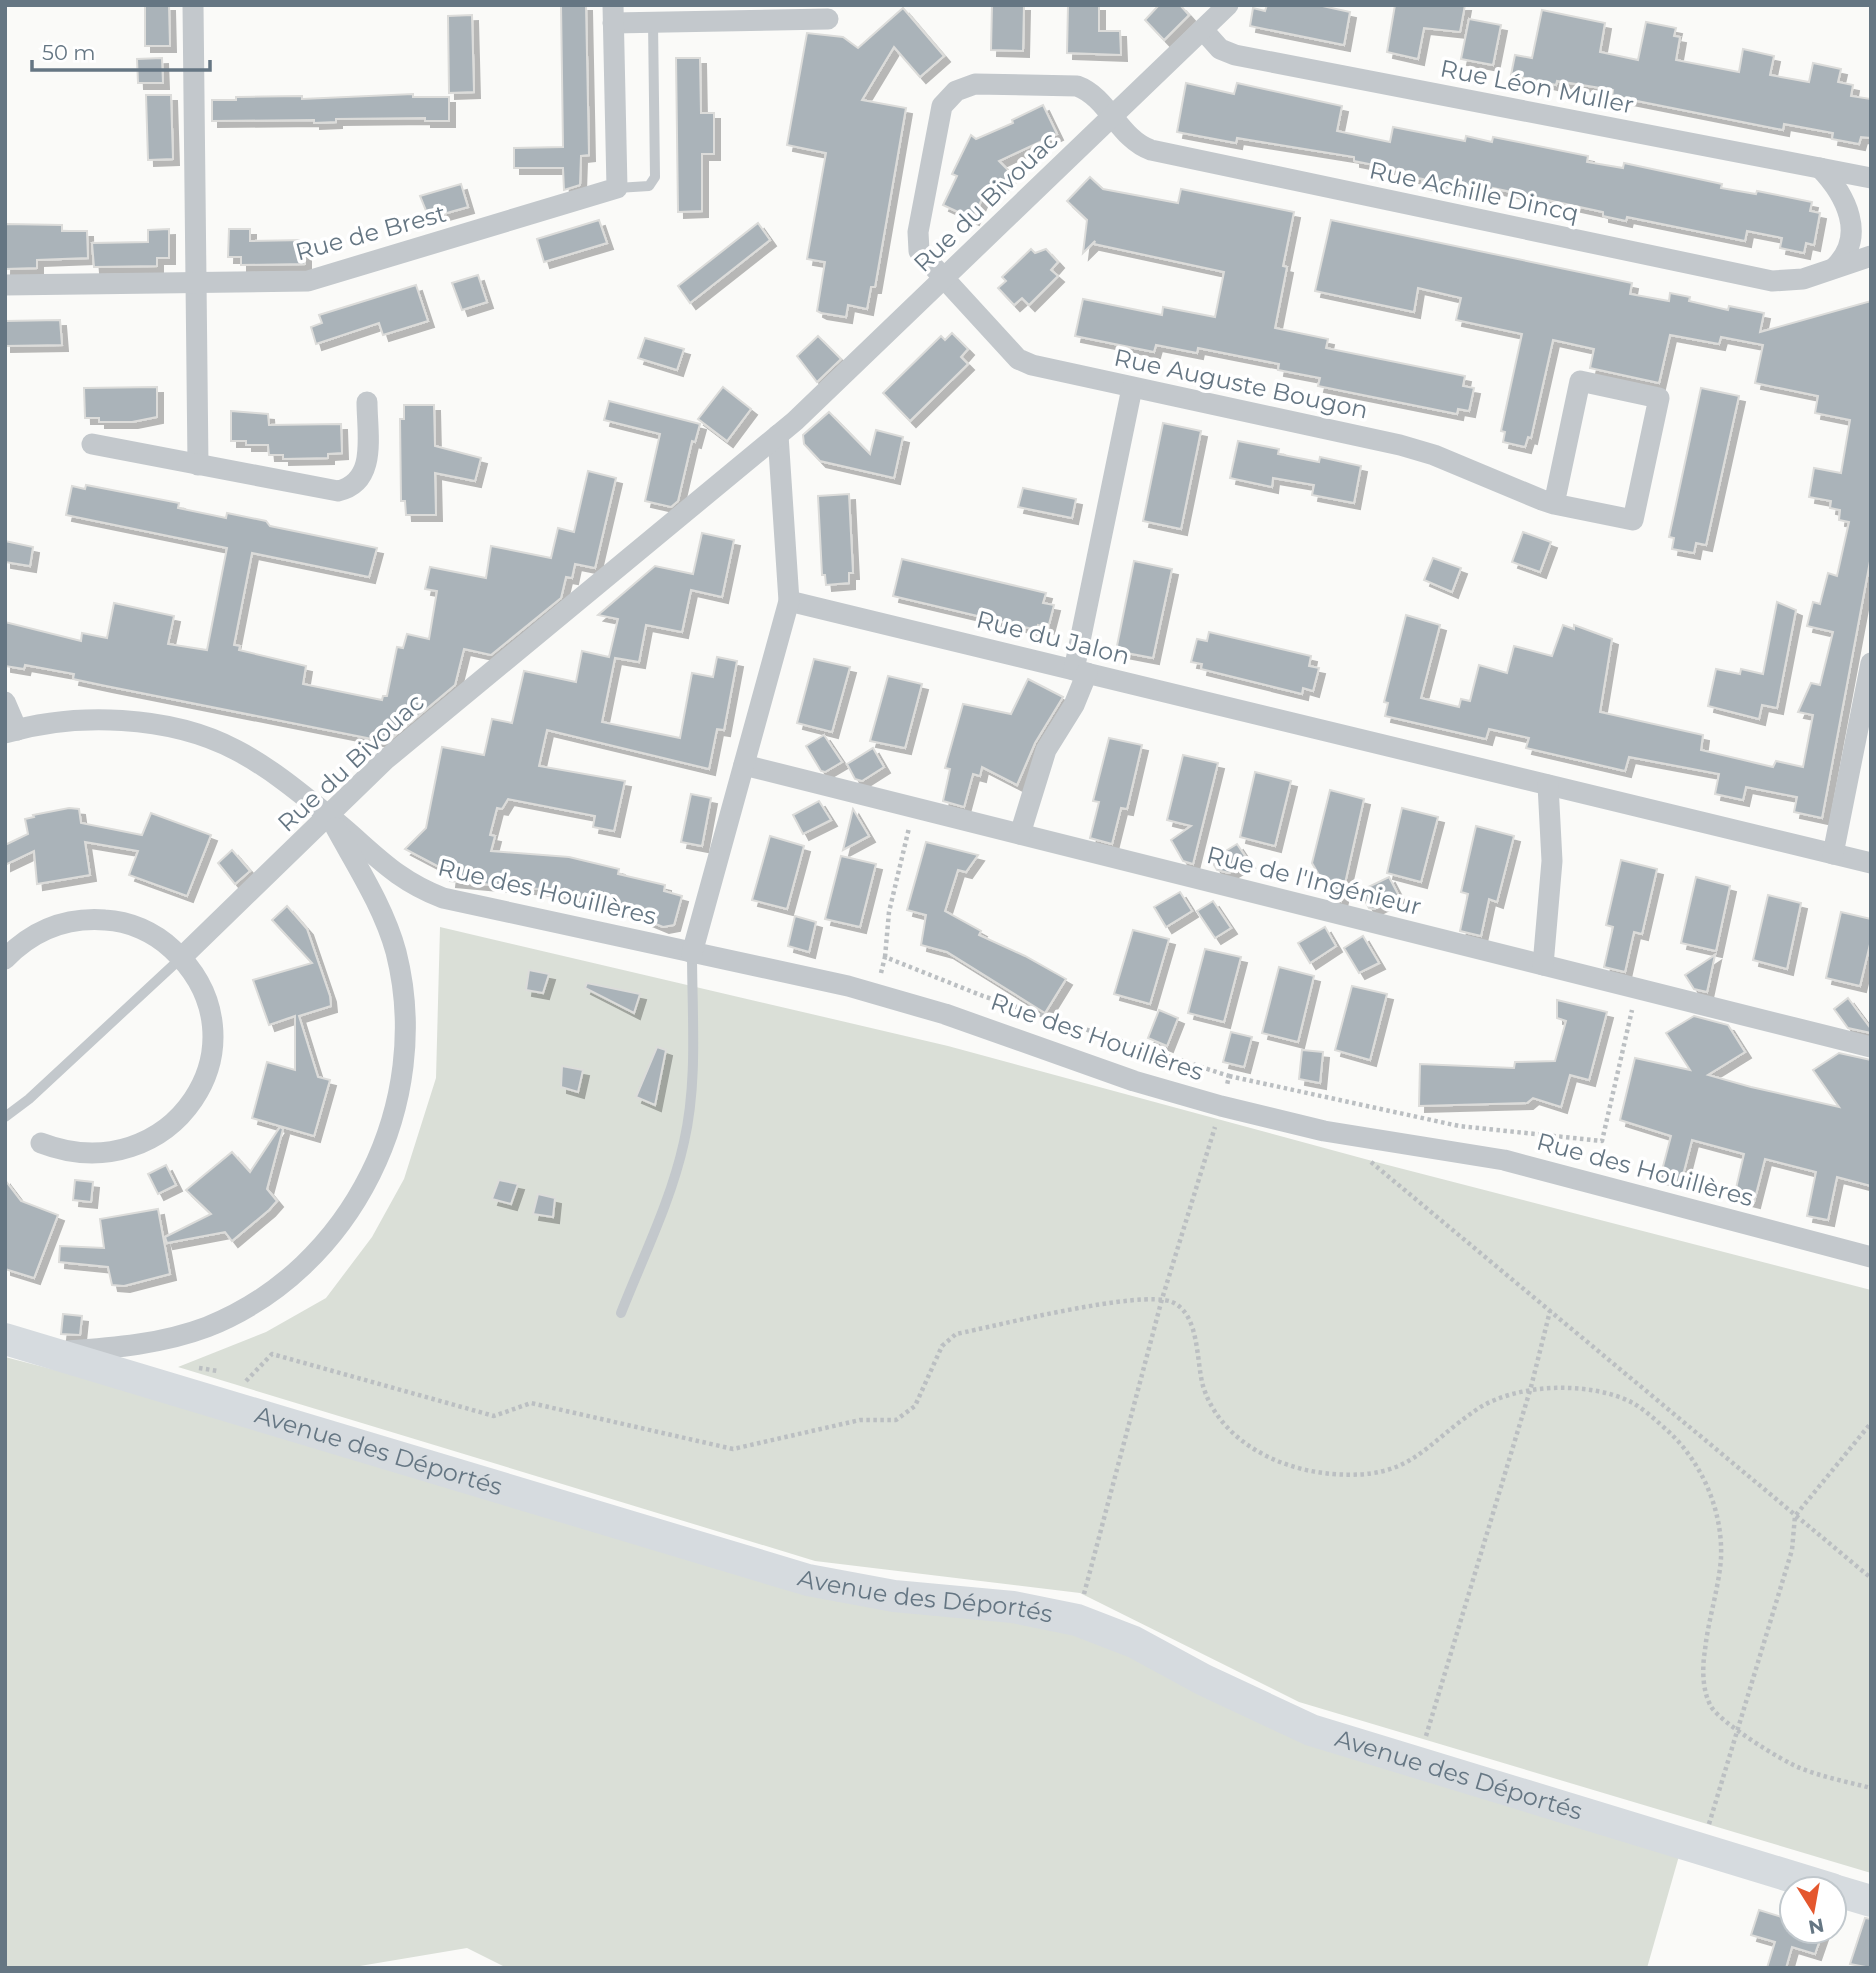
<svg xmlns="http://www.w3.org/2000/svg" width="1876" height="1973" font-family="Montserrat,sans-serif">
<defs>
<filter id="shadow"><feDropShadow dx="6" dy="6" stdDeviation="0" flood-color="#0004"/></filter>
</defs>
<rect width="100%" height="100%" fill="#fafaf8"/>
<g fill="#dadfd7">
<path d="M440 927 948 1046 1376 1162 1871 1290V1873L1299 1702 1080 1593 815 1561 178 1367 266 1332 326 1298 372 1237 404 1179 436 1078Z"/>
<path d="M5 1357 1014 1619 1078 1632 1679 1856 1647 1968H507L467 1948 348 1968H5Z"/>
</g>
<g fill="#aab3b9" stroke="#dcdcda" stroke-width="2" filter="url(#shadow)">
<path d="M145 5H169L170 46H145Z"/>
<path d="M561 5H586L589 155 581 156 580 185 564 190 563 168H514V148L563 147Z"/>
<path d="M992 5H1024L1023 51 991 50Z"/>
<path d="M1068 5H1099V31H1120L1121 55 1067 53Z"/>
<path d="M1159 5H1180L1189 15 1164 40 1145 20Z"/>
<path d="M1267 5H1318L1350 12 1344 45 1250 26 1253 8 1265 11Z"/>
<path d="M1395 5H1465L1460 32 1424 28 1418 59 1387 52Z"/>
<path d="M903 8 944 56 920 77 894 47 862 100 906 108 875 287H871L867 309 848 305 846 317 821 313 817 311 825 262 807 259 826 153 787 145 807 33 843 37 858 48Z"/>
<path d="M1542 10 1605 23 1600 52 1638 60 1646 22 1676 28 1674 36 1680 37 1676 60 1739 72 1743 49 1774 56 1770 75 1809 82 1813 63 1841 69 1838 82 1853 85 1851 96 1871 99V138L1861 137 1859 144 1832 139 1833 133 1784 124 1783 130 1612 96 1613 90 1557 81 1556 85 1511 75 1515 55 1532 58Z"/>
<path d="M472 15 474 92 449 93 448 16Z"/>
<path d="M1469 19 1501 25 1493 65 1461 59Z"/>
<path d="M162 58 163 83H138L137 59Z"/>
<path d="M676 58H700L701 113H714V154H702V211L678 212Z"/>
<path d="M1186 83 1234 94 1237 83 1342 106 1337 131 1390 142 1393 127 1465 141 1466 136 1492 142 1493 137 1588 156 1587 162 1623 168 1624 163 1722 184 1721 188 1756 194 1757 191 1812 202 1810 211 1820 213 1814 245 1806 243 1804 253 1780 248 1782 238 1747 231 1745 241 1627 217 1626 221 1603 216V212L1493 188 1491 198 1422 183 1423 179 1408 176 1409 172 1354 161V157L1237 138 1236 143 1177 132Z"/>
<path d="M413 94V97H449V121H425V118L336 119V122L314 123V120L212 121V100H236V97L302 96V99Z"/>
<path d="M146 95H171L173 159 148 160Z"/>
<path d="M1043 105 1057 134 999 161 1012 174 992 195 985 192 973 219 943 205 957 176 952 174 971 135 976 139 1013 123 1012 120Z"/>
<path d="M1090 177 1103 189 1178 203 1181 189 1294 212 1283 266 1287 267 1275 328 1328 339 1326 348 1465 376 1463 386 1474 388 1469 411 1458 409 1457 414 1318 386 1320 378 1278 370 1279 364 1198 348 1197 353 1156 345 1154 352 1075 336 1083 299 1162 315 1163 307 1215 317 1224 272 1094 244 1095 241 1083 253 1087 220 1067 201Z"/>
<path d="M461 184 468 207 429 218 420 196Z"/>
<path d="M599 220 607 243 544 262 537 239Z"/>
<path d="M1331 220 1632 283 1630 294 1669 301 1670 293 1690 297 1689 301 1728 310 1729 306 1764 313 1760 332 1871 301V556L1822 818 1794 812 1797 797 1746 787 1743 800 1715 794 1719 774 1629 757 1625 771 1526 748 1529 738 1489 729 1486 739 1385 716 1388 703 1384 702 1406 615 1440 625 1421 698 1459 707 1461 699 1470 701 1479 665 1507 673 1514 646 1552 656 1563 625 1574 629V625L1612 639 1600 712 1703 735 1701 750 1773 767 1776 761 1803 767 1813 715 1798 712 1811 683 1820 685 1833 632 1807 626 1813 602 1820 604 1828 573 1837 576 1849 522 1839 520 1840 510 1830 508 1831 501 1809 497 1814 468 1841 473 1850 420 1815 413 1818 396 1755 383 1763 345 1721 337 1719 344 1670 335 1659 383 1590 368 1594 349 1553 340 1531 438 1528 437 1525 447 1503 442 1505 432 1501 431 1522 334 1456 320 1461 298 1418 288 1414 312 1315 291Z"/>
<path d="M758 223 770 240 690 303 678 286Z"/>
<path d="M6 224 62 225V231H87L88 258 37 260V268L5 269Z"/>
<path d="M169 229V258H157V266L94 267 92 243 148 242V230Z"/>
<path d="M229 229H250V241L305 240V264L241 265V257H228Z"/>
<path d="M1031 249 1035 253 1046 249 1058 262 1051 270 1058 276 1029 305 1022 298 1014 305 998 288 1006 281 1002 277Z"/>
<path d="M478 275 487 302 462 310 452 283Z"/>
<path d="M416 285 428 321 383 335 379 323 316 344 311 327 322 323 319 315Z"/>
<path d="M60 320 62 345 5 346V321Z"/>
<path d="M952 333 968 349 961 357 968 364 910 421 883 393 941 336 945 340Z"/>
<path d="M818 336 841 359 817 382 797 356Z"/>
<path d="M645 338 684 349 677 370 638 358Z"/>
<path d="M157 387V417L132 422H99V418H85L84 388Z"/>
<path d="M723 387 751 409 727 441 698 419Z"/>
<path d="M1701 388 1739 396 1706 545 1696 543 1694 553 1672 549 1674 538 1669 537Z"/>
<path d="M609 401 700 424 695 442 692 441 678 501 671 507 645 501 660 434 604 420Z"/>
<path d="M404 405H434L435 446 481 458 475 481 435 473 436 515H406L405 501H401L400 419H404Z"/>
<path d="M231 411 268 414 269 425 341 424 342 453 328 454V458L283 459V455H269L268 445H246V441H231Z"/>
<path d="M829 412 870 454 876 430 903 437 894 478 820 461 804 444 803 435Z"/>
<path d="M1163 423 1201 431 1181 529 1143 521Z"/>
<path d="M1238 441 1279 449 1278 454 1319 462 1320 457 1361 466 1354 503 1312 495 1314 485 1273 478 1272 487 1230 478Z"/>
<path d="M588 471 616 478 595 568 575 564 572 578 566 577 561 598 491 655 464 649 455 685 387 742 106 686 73 679 74 674 25 665 24 669 5 666V622L81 641 82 633 107 638 114 603 174 616 168 644 207 650 227 548 66 515 72 486 85 489 86 485 179 503 178 508 212 515 226 518 227 513 266 521 270 526 377 548 369 577 252 553 234 645 240 646 239 650 306 666 303 684 382 700 383 696H387L397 647 403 648 407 634 429 639 437 591 425 589 430 567 486 578 491 546 551 558 558 528 574 532Z"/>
<path d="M1023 488 1076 499 1072 518 1018 507Z"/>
<path d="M849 494 853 573H849V583L826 585 825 575H822L818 496Z"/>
<path d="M1523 532 1551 542 1540 572 1512 562Z"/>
<path d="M702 533 734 540 722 597 691 590 682 632 646 625 639 662 615 658 602 722 680 738 692 673 713 677 717 657 737 661 724 730 717 729 709 769 547 730 539 766 625 781 614 831 593 827 595 816 508 799 502 809 497 808 490 835 495 836 491 851 569 857 619 869 618 874 665 885 664 891 682 896 674 925 663 927 627 912 539 889 450 881 451 873 405 849 426 828 442 747 484 755 492 719 512 723 524 671 576 682 582 651 609 657 618 619 598 615 655 566 693 574Z"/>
<path d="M5 541 33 547 30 566 5 562Z"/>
<path d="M1433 558 1461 568 1452 592 1424 580Z"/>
<path d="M902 559 1046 593 1043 603 1054 605 1048 628 1038 625 1037 630 893 596Z"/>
<path d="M1134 561 1172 569 1153 658 1116 651Z"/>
<path d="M1777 602 1796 610 1777 708 1762 705 1759 719 1708 706 1716 669 1740 674 1741 669 1763 674Z"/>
<path d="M1209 632 1311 656 1309 666 1319 668 1313 691 1303 688 1302 694 1201 669 1202 664 1191 662 1197 639 1207 641Z"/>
<path d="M814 659 850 667 832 732 797 723Z"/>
<path d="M888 676 922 684 905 748 870 741Z"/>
<path d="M1028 679 1063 697 1035 743 1017 785 982 767 980 776 973 774 964 807 943 801 950 769 945 768 963 704 1011 714Z"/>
<path d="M824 735 842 762 825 772 821 771 806 746Z"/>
<path d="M1109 738 1142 745 1127 809 1121 808 1112 844 1090 838 1099 802 1093 801Z"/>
<path d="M873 748 884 767 862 781 855 779 847 764Z"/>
<path d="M1183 755 1218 763 1193 864 1183 861 1171 840 1191 826 1167 820Z"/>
<path d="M1255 772 1291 781 1275 846 1240 837Z"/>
<path d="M1330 790 1364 799 1341 901 1333 899 1312 863Z"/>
<path d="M691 794 711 798 702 846 681 842Z"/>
<path d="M819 801 831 820 803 834 793 815Z"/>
<path d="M69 808 79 809 81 823 142 835 151 813 211 835 187 896 129 875 138 851 85 842 90 875 37 884 34 851 5 865V845L28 834 25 819 34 817 33 815Z"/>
<path d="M1402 808 1438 817 1421 882 1387 873Z"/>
<path d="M853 809 869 836 843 850Z"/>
<path d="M1476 826 1514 836 1497 902 1489 899 1481 936 1460 931 1468 894 1461 892Z"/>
<path d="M770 836 804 846 787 909 752 900Z"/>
<path d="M926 842 978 855 966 872 958 870 945 911 981 931 979 935 1025 956 1066 979 1045 1013 947 952 921 945 926 915 907 910Z"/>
<path d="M1237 844 1249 862 1229 873 1217 870 1211 860Z"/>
<path d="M232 850 250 871 235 884 218 863Z"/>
<path d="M841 856 876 864 860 927 825 919Z"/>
<path d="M1621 860 1657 869 1642 934 1634 932 1625 972 1604 967 1613 927 1606 925Z"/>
<path d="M1389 877 1399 896 1374 909 1369 908 1360 891Z"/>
<path d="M1696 877 1730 886 1716 951 1681 943Z"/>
<path d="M1180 892 1192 911 1166 927 1154 907Z"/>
<path d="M1768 895 1801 903 1787 969 1753 960Z"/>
<path d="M1213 901 1231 928 1215 938 1197 911Z"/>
<path d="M287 906 307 929 330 996 331 1006 299 1016 318 1077 330 1080 314 1136 252 1118 267 1062 295 1070V1016L269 1025 253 980 312 963 272 920Z"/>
<path d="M1841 912 1871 919V940L1860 986 1826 978Z"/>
<path d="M795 916 816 922 809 952 788 946Z"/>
<path d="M1325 927 1336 946 1310 963 1298 943Z"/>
<path d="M1133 930 1169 939 1150 1004 1114 994Z"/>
<path d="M1363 936 1379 963 1359 973 1344 948Z"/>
<path d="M1205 949 1241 957 1224 1022 1188 1013Z"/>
<path d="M1715 955 1707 992 1694 989 1685 975Z"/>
<path d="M1279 967 1314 976 1298 1042 1262 1033Z"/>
<path d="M529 970 549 974 543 993 526 990Z"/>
<path d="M587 983 640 994 634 1013 585 988Z"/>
<path d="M1352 986 1387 994 1370 1060 1335 1050Z"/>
<path d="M1848 998 1871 1029V1033L1848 1028 1834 1009Z"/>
<path d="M1557 1000 1607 1012 1589 1080 1570 1075 1561 1107 1533 1098 1527 1103 1419 1106 1420 1064 1514 1068 1515 1062 1555 1061 1566 1021 1557 1018Z"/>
<path d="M1159 1010 1178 1018 1167 1046 1148 1038Z"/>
<path d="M1694 1016 1728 1025 1745 1052 1708 1075 1751 1087 1839 1107 1813 1070 1839 1053 1871 1060V1186L1837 1177 1828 1220 1807 1216 1816 1172 1765 1159 1754 1202 1734 1197 1744 1154 1692 1140 1681 1183 1660 1178 1671 1136 1620 1120 1635 1058 1690 1070 1666 1033Z"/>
<path d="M1231 1032 1252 1037 1244 1067 1223 1062Z"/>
<path d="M657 1047 666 1050 655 1105 636 1097Z"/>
<path d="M1302 1050 1323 1052 1320 1083 1299 1079Z"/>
<path d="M562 1066 583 1070 578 1092 561 1087Z"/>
<path d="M280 1127 283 1129 267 1189 277 1201 269 1210 232 1241 225 1232 167 1243 165 1237 211 1214 186 1190 232 1152 250 1172Z"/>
<path d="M166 1165 176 1185 158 1194 148 1174Z"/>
<path d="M5 1180 21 1201 58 1215 34 1278 5 1269Z"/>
<path d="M75 1180 93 1182 91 1202 73 1200Z"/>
<path d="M499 1180 518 1184 511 1204 492 1199Z"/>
<path d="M538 1194 555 1198 553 1217 533 1214Z"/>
<path d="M158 1209 170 1274 124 1286 112 1285 108 1267 59 1262 60 1246 104 1248 100 1219Z"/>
<path d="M63 1314 82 1316 80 1335 61 1334Z"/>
<path d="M1759 1910 1791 1920 1788 1931H1823L1815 1954 1792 1947 1786 1968H1767L1775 1942 1751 1935Z"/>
<path d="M1865 1918 1871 1919V1968L1850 1964Z"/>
</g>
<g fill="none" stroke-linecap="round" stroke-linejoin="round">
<g stroke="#bbbfc2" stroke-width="4.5" stroke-dasharray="3.5 3.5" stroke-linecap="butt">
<path d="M885 957 889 912 909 828"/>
<path d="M881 973 885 957 983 996 1229 1076 1227 1085"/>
<path d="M1229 1076 1459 1126 1602 1141 1632 1010"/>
<path d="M1371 1162 1871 1578"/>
<path d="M199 1368 218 1371"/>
<path d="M246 1381 272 1354 494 1416 531 1403 733 1449 860 1420H896L915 1406 942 1346 956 1334C996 1326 1141 1289 1172 1302 1200 1314 1196 1361 1203 1386 1220 1441 1279 1470 1333 1474 1412 1480 1422 1446 1479 1408 1519 1383 1591 1381 1633 1403 1645 1410 1659 1423 1669 1432 1703 1464 1723 1512 1721 1558 1719 1588 1708 1620 1705 1650 1702 1668 1702 1692 1712 1708 1723 1724 1782 1761 1800 1768 1822 1777 1848 1782 1871 1788"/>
<path d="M1084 1594 1162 1299 1215 1127"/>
<path d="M1426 1736 1531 1387 1550 1311"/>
<path d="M1709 1824 1792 1550 1795 1516 1871 1423"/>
</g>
<g stroke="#c3c8cc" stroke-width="10">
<path d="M617 188 649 186 655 177 653 22"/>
<path d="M5 1117 29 1099 181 958"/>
<path d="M621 1313C643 1257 671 1201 684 1142 698 1081 692 1015 692 953"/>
</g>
<g stroke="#c3c8cc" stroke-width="21">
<path d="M193 5 198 465"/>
<path d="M613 23 828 19"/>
<path d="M1203 30 1220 49 1235 55 1871 178"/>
<path d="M1820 168C1846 195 1867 236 1835 267"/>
<path d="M5 285 308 281 617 188 613 5"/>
<path d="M92 444 338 491C378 482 367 434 367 402"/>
<path d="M1554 504 1580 381 1659 398 1633 520 1554 504 1542 500 1434 455 1400 445 1032 365 1018 359 919 251 918 232 942 106 956 91 975 84 1077 86C1108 97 1119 139 1151 150L1772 281 1803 279 1871 256"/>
<path d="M789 601 1871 863"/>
<path d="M1074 670 1132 388"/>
<path d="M5 702 17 730"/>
<path d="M5 733C75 712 170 715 236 750 271 768 304 796 335 821 375 854 394 879 443 898L848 986 945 1014 1134 1081 1221 1106 1324 1131 1504 1160 1871 1257"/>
<path d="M744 765 1871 1047"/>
<path d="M1020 834 1046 750 1074 705 1087 673"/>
<path d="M1833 854 1871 663"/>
<path d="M692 953 789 601 778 435"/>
<path d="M181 958 385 760 795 421 1228 5"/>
<path d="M5 959C32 931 66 917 105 920 129 921 154 932 172 949 273 1042 171 1193 41 1143"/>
<path d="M1543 965 1552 861 1548 785"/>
<path d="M67 1351C114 1348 162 1344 207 1327 353 1269 434 1102 396 952 384 908 358 868 336 828"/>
</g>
<g stroke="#d6dbdf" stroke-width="32">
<path id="s1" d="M5 1339 808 1580 894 1596 1013 1607 1077 1620 1134 1642 1204 1680 1311 1730 1832 1889"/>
<path d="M1834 1890 1871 1901"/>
</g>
</g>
<g text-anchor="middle" stroke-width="7" stroke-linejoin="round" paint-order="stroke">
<g font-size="24" fill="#657683" stroke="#fff">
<text transform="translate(1537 87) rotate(11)" y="8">Rue Léon Muller</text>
<text transform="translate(1474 192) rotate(12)" y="8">Rue Achille Dincq</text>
<text transform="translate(986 202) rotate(-44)" y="8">Rue du Bivouac</text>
<text transform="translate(371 233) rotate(-15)" y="8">Rue de Brest</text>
<text transform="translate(1241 384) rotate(12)" y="8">Rue Auguste Bougon</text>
<text transform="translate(1053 638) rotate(14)" y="8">Rue du Jalon</text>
<text transform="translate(351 763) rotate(-43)" y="8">Rue du Bivouac</text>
<text transform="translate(1314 881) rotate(14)" y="8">Rue de l'Ingénieur</text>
<text transform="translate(547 892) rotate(13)" y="8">Rue des Houillères</text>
<text transform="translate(1097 1037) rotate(19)" y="8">Rue des Houillères</text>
<text transform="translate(1645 1170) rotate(15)" y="8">Rue des Houillères</text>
<text dy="8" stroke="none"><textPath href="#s1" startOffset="390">Avenue des Déportés</textPath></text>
<text dy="8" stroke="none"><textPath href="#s1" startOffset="957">Avenue des Déportés</textPath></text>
<text dy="8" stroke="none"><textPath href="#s1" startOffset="1524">Avenue des Déportés</textPath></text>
</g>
</g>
<rect width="1876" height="1973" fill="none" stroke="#657683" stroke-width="14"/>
<g transform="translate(1813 1910) rotate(169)"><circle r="33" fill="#ffffff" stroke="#c1c8cd" stroke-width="2"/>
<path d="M0-5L12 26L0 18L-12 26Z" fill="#e4572e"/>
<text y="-10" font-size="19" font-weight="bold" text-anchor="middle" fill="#657683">N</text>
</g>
<path d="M32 60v10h178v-10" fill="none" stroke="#657683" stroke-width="3.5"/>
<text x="42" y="60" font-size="21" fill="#657683" stroke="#ffffff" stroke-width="5" paint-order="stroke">50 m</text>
</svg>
